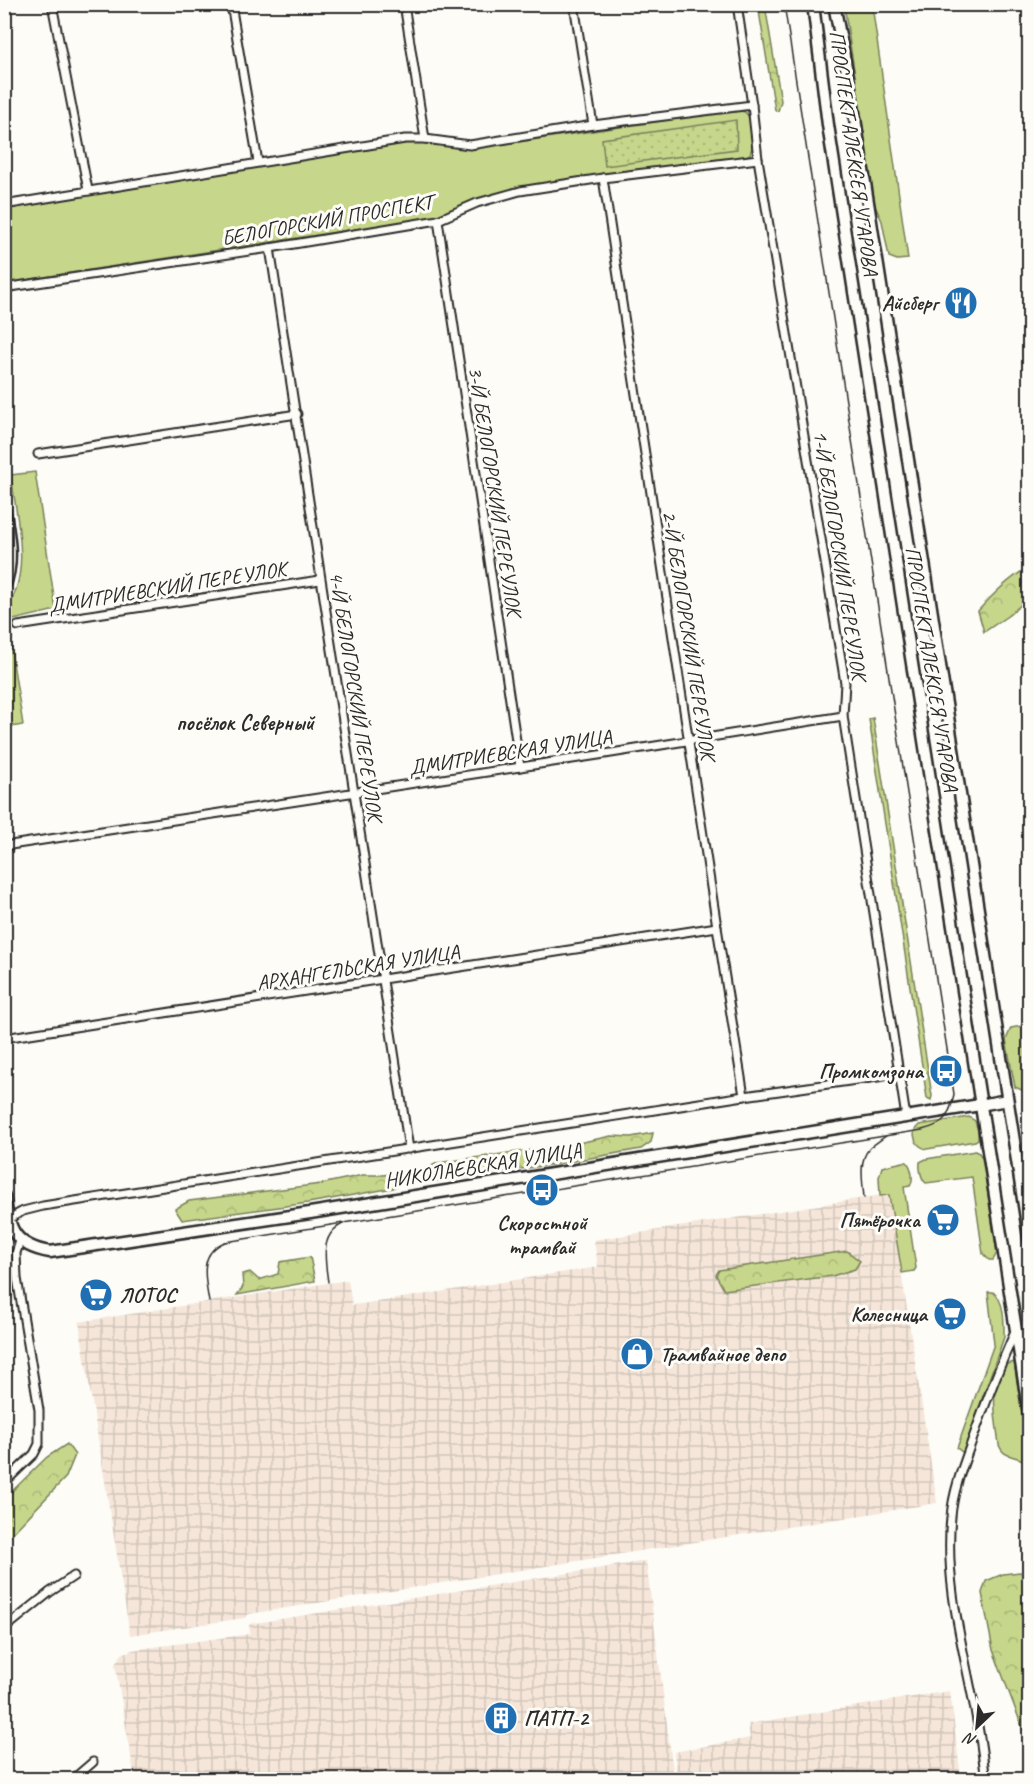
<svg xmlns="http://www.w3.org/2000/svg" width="1034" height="1784" font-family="Caveat,sans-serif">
<defs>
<pattern id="industrial-grid" width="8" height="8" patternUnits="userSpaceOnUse" patternTransform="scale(1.5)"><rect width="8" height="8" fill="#f5e6d9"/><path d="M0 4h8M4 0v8" fill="none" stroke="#d2c5ba"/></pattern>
<pattern id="forest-crowns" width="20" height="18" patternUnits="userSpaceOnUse" patternTransform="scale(1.5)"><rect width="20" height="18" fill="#c6d68a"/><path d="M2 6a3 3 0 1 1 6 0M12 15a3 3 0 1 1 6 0" fill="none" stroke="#aab877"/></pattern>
<pattern id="park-dots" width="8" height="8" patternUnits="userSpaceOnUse" patternTransform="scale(1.5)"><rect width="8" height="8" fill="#c6d68a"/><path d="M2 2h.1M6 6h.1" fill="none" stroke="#aab877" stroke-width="1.8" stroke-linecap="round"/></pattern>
</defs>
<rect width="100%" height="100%" fill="#fdfcf7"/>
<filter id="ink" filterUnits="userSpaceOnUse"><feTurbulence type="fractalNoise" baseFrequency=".0167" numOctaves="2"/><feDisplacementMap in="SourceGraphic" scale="12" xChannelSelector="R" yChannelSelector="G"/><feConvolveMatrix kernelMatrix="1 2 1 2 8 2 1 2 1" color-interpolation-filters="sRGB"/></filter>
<g filter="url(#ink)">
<g fill="url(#industrial-grid)">
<path d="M889 1194 937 1503 249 1614 244 1618 130 1635 79 1322 348 1280 352 1305 377 1302 598 1267 594 1240Z"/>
<path d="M646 1561 674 1779H135L115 1664 122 1654 132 1650 250 1634 249 1624Z"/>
<path d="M950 1691 961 1779H677L674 1752 750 1738 748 1724Z"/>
</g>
<g fill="#c6d68a" stroke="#78805a" stroke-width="1.5">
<path d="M844 5H872L908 259 897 260 889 257 882 221 875 206Z"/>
<path d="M736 110 745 112 750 118 753 144 750 154 743 158 618 173 510 190 473 201 434 217 5 283V207L411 141C436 142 458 148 484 147Z"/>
<path d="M35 472 56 610 13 620 11 650 23 725 5 728V611C33 574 16 517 11 475Z"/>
<path d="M1022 1026 1026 1028 1029 1045V1090L1024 1091 1015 1087 1006 1040 1011 1028Z"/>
<path d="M969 1117 975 1121 978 1131V1139L975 1141 927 1149C916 1147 909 1133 919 1125Z"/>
<path d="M975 1151 979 1153 982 1157 997 1253 993 1260H989L983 1254 972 1177 926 1183C921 1179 919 1168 920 1162L926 1159Z"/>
<path d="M903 1162H907C912 1168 914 1180 910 1186L904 1187 916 1268 914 1271 902 1273 889 1195 880 1196 879 1177 882 1167Z"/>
<path d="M988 1292H993C1005 1301 1004 1322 1004 1337L964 1450 962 1452 957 1448 994 1344Z"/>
<path d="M1014 1362 1029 1460V1481H1028L1023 1460C1013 1455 1004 1458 999 1445 996 1417 988 1391 1005 1365Z"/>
</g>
<g fill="url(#forest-crowns)" stroke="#78805a" stroke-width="1.5">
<path d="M758 5H765L781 101 778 111 775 110Z"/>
<path d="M1029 567V598L1009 615 984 632 978 611C993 594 1009 578 1029 567Z"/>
<path d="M873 718 932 1096 931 1100 927 1098 869 719Z"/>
<path d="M653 1133 651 1142 641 1149 556 1164 430 1182 423 1171 437 1163 569 1145 611 1136 631 1137Z"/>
<path d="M405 1172 403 1181 393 1188 308 1203 182 1220 175 1209 189 1201 321 1184 363 1175H383Z"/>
<path d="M847 1251 860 1261 855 1269 832 1276 724 1290 716 1275 719 1270Z"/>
<path d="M310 1257 315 1281 237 1295 243 1287 242 1274 250 1272 259 1280 278 1274 280 1262Z"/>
<path d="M67 1444 75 1455 66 1477 5 1541V1498L47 1457Z"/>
<path d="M1020 1572 1029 1578V1740L1024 1732 993 1650 982 1593 986 1581 1003 1574Z"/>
</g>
<path fill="url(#park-dots)" stroke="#78805a" stroke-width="1.5" d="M736 120 737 149 605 166 602 139Z"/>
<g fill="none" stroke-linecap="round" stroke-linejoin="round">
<g stroke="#2b2b2b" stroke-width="11">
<g id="minor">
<path d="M52 4 88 190"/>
<path d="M231 4 258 162"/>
<path d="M404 4 425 139"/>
<path d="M574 4 593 125"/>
<path d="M737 4 752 105 758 159 845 683 843 716 906 1117"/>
<path d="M603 178 717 927 744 1096"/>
<path d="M4 205 405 139H425L470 145 593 125 752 105"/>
<path d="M438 220 520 767"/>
<path d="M270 248 409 1149"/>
<path d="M4 288 270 248 438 220 477 203 520 191 603 178 758 159"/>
<path d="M38 454 297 414"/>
<path d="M18 626 320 580"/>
<path d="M4 846 605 754 843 716"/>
<path d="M4 1038 717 927"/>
<path d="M7 1220 23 1211 43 1206 744 1096 899 1074"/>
<path d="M4 1483 34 1454 39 1444V1410L17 1278 16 1253 20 1241"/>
<path d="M4 1629 50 1592 74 1576"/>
<path d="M72 1780 93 1762"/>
<path d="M986 1780C983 1760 981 1740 977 1721 965 1653 944 1586 951 1517 953 1490 964 1463 973 1438 986 1402 999 1367 1015 1332"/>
</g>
</g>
<g stroke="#2b2b2b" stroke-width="15">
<g id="secondary">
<path d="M4 507C8 533 15 561 4 587"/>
<path d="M4 1196C9 1229 14 1246 50 1252L310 1213 980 1105"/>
</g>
</g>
<g stroke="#2b2b2b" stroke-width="15">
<g id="primary">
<path d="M813 4 828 125 1030 1420"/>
<path d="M834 4 851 93 1030 1244"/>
<path d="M980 1105 1007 1100"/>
</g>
</g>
<use href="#minor" stroke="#fdfcf7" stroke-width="7"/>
<use href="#secondary" stroke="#fdfcf7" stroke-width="10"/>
<use href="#primary" stroke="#fdfcf7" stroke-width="10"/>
<g stroke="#2b2b2b" stroke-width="1.5">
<path d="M864 1198C863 1183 858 1161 869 1149 874 1144 881 1140 886 1136"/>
<path d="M328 1282C325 1260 319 1233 345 1223"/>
<path d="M209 1302C205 1278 198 1253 225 1242L922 1130C944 1125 950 1116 954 1094L784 4"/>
</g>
</g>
</g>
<defs>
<g id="restaurant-disc" transform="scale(1.725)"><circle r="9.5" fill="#1f6fb2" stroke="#fdfcf7"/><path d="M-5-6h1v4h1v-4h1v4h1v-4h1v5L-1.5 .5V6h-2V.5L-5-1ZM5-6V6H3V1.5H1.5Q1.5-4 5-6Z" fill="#fff"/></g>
<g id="bus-disc" transform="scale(1.725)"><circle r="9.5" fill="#1f6fb2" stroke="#fdfcf7"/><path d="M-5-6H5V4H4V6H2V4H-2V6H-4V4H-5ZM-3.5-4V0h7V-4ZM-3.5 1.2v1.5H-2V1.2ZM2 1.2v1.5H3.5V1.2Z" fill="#fff"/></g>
<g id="supermarket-disc" transform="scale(1.725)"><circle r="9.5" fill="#1f6fb2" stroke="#fdfcf7"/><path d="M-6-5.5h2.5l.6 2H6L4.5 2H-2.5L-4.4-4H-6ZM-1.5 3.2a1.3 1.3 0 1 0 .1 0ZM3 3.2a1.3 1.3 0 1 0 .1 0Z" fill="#fff"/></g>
<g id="shop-disc" transform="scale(1.725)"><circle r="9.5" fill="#1f6fb2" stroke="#fdfcf7"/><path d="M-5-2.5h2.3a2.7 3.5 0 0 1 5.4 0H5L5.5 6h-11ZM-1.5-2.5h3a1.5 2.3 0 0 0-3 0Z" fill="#fff"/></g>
<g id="building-disc" transform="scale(1.725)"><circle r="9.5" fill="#1f6fb2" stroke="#fdfcf7"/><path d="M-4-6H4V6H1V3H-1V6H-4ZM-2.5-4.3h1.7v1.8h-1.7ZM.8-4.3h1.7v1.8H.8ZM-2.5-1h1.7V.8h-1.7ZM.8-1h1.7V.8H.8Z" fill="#fff"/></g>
</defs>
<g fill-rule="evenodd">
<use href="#restaurant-disc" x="961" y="303"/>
<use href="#bus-disc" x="946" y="1071"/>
<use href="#bus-disc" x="542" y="1190"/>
<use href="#supermarket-disc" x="943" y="1220"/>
<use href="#supermarket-disc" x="96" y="1295"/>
<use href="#supermarket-disc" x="950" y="1314"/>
<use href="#shop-disc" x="637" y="1354"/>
<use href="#building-disc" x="501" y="1718"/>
</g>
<g text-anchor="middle" stroke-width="6" stroke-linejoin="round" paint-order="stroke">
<g font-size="21" fill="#2b2b2b" stroke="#fdfcf7">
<text transform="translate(854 153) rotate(82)" y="7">ПРОСПЕКТ АЛЕКСЕЯ УГАРОВА</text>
<text transform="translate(327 220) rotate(-10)" y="7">БЕЛОГОРСКИЙ ПРОСПЕКТ</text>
<text transform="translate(495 491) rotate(81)" y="7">3-Й БЕЛОГОРСКИЙ ПЕРЕУЛОК</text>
<text transform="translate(840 555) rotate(81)" y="7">1-Й БЕЛОГОРСКИЙ ПЕРЕУЛОК</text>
<text transform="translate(167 587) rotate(-9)" y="7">ДМИТРИЕВСКИЙ ПЕРЕУЛОК</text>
<text transform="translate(689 635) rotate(81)" y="7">2-Й БЕЛОГОРСКИЙ ПЕРЕУЛОК</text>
<text transform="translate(932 669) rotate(81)" y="7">ПРОСПЕКТ АЛЕКСЕЯ УГАРОВА</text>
<text transform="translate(356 696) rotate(81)" y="7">4-Й БЕЛОГОРСКИЙ ПЕРЕУЛОК</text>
<text transform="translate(510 752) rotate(-9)" y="7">ДМИТРИЕВСКАЯ УЛИЦА</text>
<text transform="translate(358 967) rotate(-9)" y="7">АРХАНГЕЛЬСКАЯ УЛИЦА</text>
<text transform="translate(483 1165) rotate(-9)" y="7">НИКОЛАЕВСКАЯ УЛИЦА</text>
</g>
<g font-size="21" font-weight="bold" fill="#2b2b2b" stroke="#fdfcf7" text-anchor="end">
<text x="938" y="310">Айсберг</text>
<text x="923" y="1078">Промкомзона</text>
<text x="920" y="1227">Пятёрочка</text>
<text x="542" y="1230" text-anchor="middle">Скоростной<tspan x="542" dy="24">трамвай</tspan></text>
<text x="119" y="1302" text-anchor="start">ЛОТОС</text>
<text x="927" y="1321">Колесница</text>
<text x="660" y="1361" text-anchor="start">Трамвайное депо</text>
<text x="524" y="1725" text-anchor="start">ПАТП-2</text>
</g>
<g font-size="22" font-weight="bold" fill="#2b2b2b" stroke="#fdfcf7">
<text x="245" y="730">посёлок Северный</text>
</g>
</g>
<rect width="1034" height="1784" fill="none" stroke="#fdfcf7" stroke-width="24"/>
<rect x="12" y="12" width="1010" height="1760" fill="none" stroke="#2b2b2b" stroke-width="2" filter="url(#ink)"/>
<g transform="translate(977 1727) rotate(206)" stroke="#fdfcf7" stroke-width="4.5" paint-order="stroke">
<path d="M0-4.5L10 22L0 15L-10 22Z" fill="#2b2b2b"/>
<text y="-9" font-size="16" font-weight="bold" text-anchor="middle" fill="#2b2b2b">N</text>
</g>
</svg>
